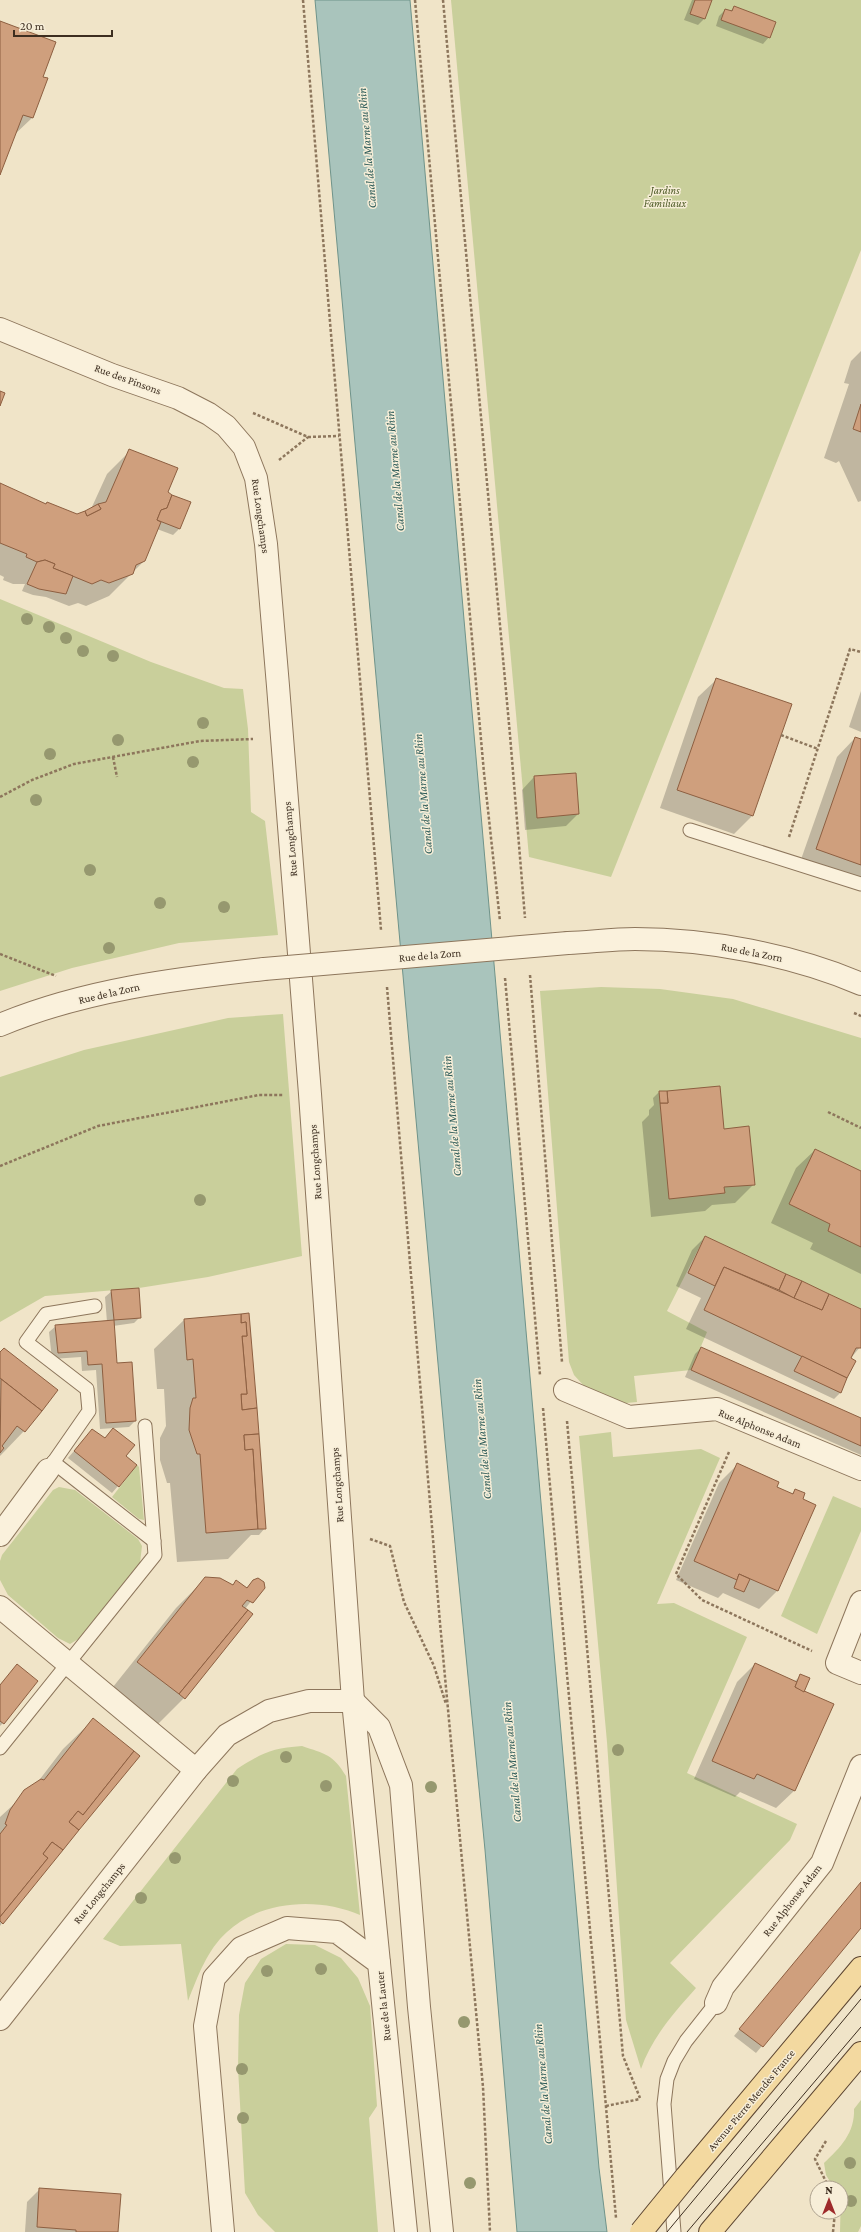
<svg xmlns="http://www.w3.org/2000/svg" width="861" height="2232" font-family="'Crimson Pro',serif">
<rect width="100%" height="100%" fill="#f0e4c8"/>
<g fill="#c9cf9b">
<path d="M451 0H861V250L611 877 529 857Z"/>
<path d="M0 599 151 662 224 688 243 689 248 729 251 812 265 821 278 935 179 943 72 968 0 991Z"/>
<path d="M601 987 660 989 733 999 861 1038V1309L705 1236 667 1311 707 1332 691 1370 634 1376 637 1402 616 1404 585 1387 574 1375 569 1362 540 991Z"/>
<path d="M283 1014 302 1256 208 1277 139 1288 45 1296 0 1322V1077L84 1050 228 1018Z"/>
<path d="M611 1432 613 1457 701 1449 720 1458 657 1604 674 1603 747 1637 687 1773 797 1824 790 1840 670 1963 696 1988C674 2013 652 2037 641 2069L626 2020 607 1742 579 1436Z"/>
<path d="M137 1465 139 1467 144 1520 139 1519 112 1497Z"/>
<path d="M59 1487 75 1490 138 1539 142 1546 140 1563 80 1638 70 1644 58 1638 8 1595 0 1580V1561L2 1555 53 1490Z"/>
<path d="M833 1496 861 1508V1531L817 1634 781 1616Z"/>
<path d="M302 1746C325 1754 333 1754 346 1776L360 1915C319 1897 261 1900 227 1932 207 1950 198 1976 188 2001L181 1944 120 1946 103 1939 237 1769C262 1753 272 1748 302 1746Z"/>
<path d="M286 1944 315 1945 341 1958 358 1978 370 2006 377 2106 369 2118 378 2232H275L258 2215 245 2193 238 2068 239 2015 245 1983 261 1959Z"/>
<path d="M861 2100V2226L858 2232H840L841 2188H834L826 2175 824 2163C840 2148 855 2133 854 2109Z"/>
</g>
<path fill="#a9c4bc" stroke="#6f938a" d="M315 0H410L599 2168 607 2232H517L485 1850 445 1441Z"/>
<g fill="#0003">
<path d="M692 0H711L704 19 698 25 684 20Z"/>
<path d="M734 7 769 37 763 44 716 26 719 16 725 10 730 12Z"/>
<path d="M0 22 42 77 47 79 32 118 13 136 0 172Z"/>
<path d="M861 351V501L858 502 839 461 836 463 824 458 849 384 844 383 851 361Z"/>
<path d="M130 451 167 493 190 503 179 529 173 535 157 529 145 560 109 596 86 606 78 603 69 606 46 597 33 595 22 591 25 584H13L3 580 4 577 0 575V484L18 494 77 515 91 509 107 474Z"/>
<path d="M717 679 752 816 734 834 660 808 698 697Z"/>
<path d="M861 691V732L849 727Z"/>
<path d="M855 738 861 740V889L798 868 837 757Z"/>
<path d="M534 777 578 814 566 826 525 830 522 790Z"/>
<path d="M659 1092 723 1130 754 1184 735 1203 712 1205 705 1211 651 1217 642 1122 649 1115V1110L654 1105 653 1098Z"/>
<path d="M815 1150 861 1172V1274L810 1249 813 1243 771 1223 796 1168Z"/>
<path d="M705 1237 861 1310V1346L850 1359 854 1361 840 1393 834 1399 686 1329 701 1298 676 1286 692 1250Z"/>
<path d="M112 1291 140 1317 134 1323 113 1326 116 1364 135 1421 129 1427 100 1429 96 1370 82 1371 81 1357 52 1359 49 1332 56 1326 107 1322 105 1297Z"/>
<path d="M184 1320 265 1528 259 1535H251L228 1559 177 1562 170 1483H167L160 1460V1438L166 1426 164 1389H157L154 1349Z"/>
<path d="M701 1348 861 1419V1455L685 1377 695 1354Z"/>
<path d="M0 1353 57 1390 24 1431 0 1456Z"/>
<path d="M113 1429 124 1457 136 1465 112 1493 68 1458 92 1430 104 1439Z"/>
<path d="M737 1465 775 1488 791 1495 795 1490 801 1499 814 1505 777 1591 759 1609 723 1593 718 1598 676 1580 719 1483Z"/>
<path d="M206 1578 232 1586 236 1581 246 1588 254 1581 264 1585 245 1609 252 1614 184 1698 154 1728 109 1692 176 1608Z"/>
<path d="M755 1664 794 1682 801 1675 803 1692 795 1790 776 1808 740 1792 735 1797 694 1779 737 1682Z"/>
<path d="M17 1666 3 1723 0 1726V1685Z"/>
<path d="M93 1720 2 1923 0 1926V1817L37 1783 63 1749Z"/>
<path d="M861 1883V1927L756 2053 734 2036Z"/>
<path d="M40 2189 117 2232H25L27 2202Z"/>
</g>
<g fill="#cf9f7d" stroke="#8d5f41">
<path d="M695 0H712L705 19 690 14Z"/>
<path d="M734 6 776 22 770 38 721 20 725 9 732 11Z"/>
<path d="M0 21 56 42 43 77 48 78 33 118 23 115 0 175Z"/>
<path d="M0 391 5 393 0 406Z"/>
<path d="M861 404V432L853 429Z"/>
<path d="M129 449 178 468 168 492 172 495 167 508 161 510 157 520 161 522 145 561 136 565 133 574 109 583 101 580 92 584 53 568 55 564 45 560 37 562 26 557 27 554 0 543V483L46 504 47 502 77 514 85 511 87 516 101 509 98 504 106 502Z"/>
<path d="M172 495 191 502 180 529 157 520 161 510 167 508Z"/>
<path d="M98 504 101 509 87 516 85 511Z"/>
<path d="M45 560 55 564 53 568 73 576 66 594 39 589 27 584 37 562Z"/>
<path d="M716 678 792 704 753 816 677 790Z"/>
<path d="M855 737 861 739V865L816 849Z"/>
<path d="M576 773 579 814 537 818 534 776Z"/>
<path d="M720 1086 724 1129 749 1126 755 1185 724 1187 725 1193 669 1199 660 1103H668L667 1091Z"/>
<path d="M659 1091H667L668 1103H660Z"/>
<path d="M815 1149 861 1171V1247L828 1231 830 1224 789 1204Z"/>
<path d="M705 1236 786 1274 779 1290 724 1267 715 1286 688 1273Z"/>
<path d="M724 1267 822 1310 829 1294 861 1309V1348H856L851 1358 856 1361 847 1378 704 1310Z"/>
<path d="M786 1274 802 1281 794 1298 779 1290Z"/>
<path d="M802 1281 829 1294 822 1310 794 1298Z"/>
<path d="M139 1288 141 1318 114 1320 111 1290Z"/>
<path d="M249 1313 257 1408 242 1410 241 1394H247L242 1336H247L246 1322 241 1323V1314Z"/>
<path d="M241 1314V1323L246 1322 247 1336H242L247 1394H241L242 1410 257 1408 259 1434 244 1435 245 1450 253 1449 258 1529 206 1533 200 1454H197L189 1430 190 1408 193 1398H196L193 1359 187 1360 184 1319Z"/>
<path d="M114 1320 117 1363 132 1362 136 1421 106 1423 102 1364 88 1365 87 1351 58 1353 55 1325Z"/>
<path d="M701 1347 861 1418V1446L691 1370Z"/>
<path d="M4 1348 58 1390 42 1411 0 1378V1352Z"/>
<path d="M802 1356 847 1378 841 1393 794 1371Z"/>
<path d="M1 1379 42 1411 25 1432 17 1426 2 1446 4 1448 0 1453Z"/>
<path d="M113 1428 135 1445 126 1456 137 1465 119 1487 74 1451 92 1429 105 1438Z"/>
<path d="M259 1434 266 1529H258L253 1449 245 1450 244 1435Z"/>
<path d="M737 1463 779 1482 777 1487 793 1494 795 1489 805 1493 803 1499 816 1505 778 1591 739 1574 737 1580 694 1561Z"/>
<path d="M739 1574 750 1579 744 1592 734 1588Z"/>
<path d="M205 1577 220 1578 233 1585 236 1580 247 1588 253 1580 258 1578 264 1582 265 1588 253 1603 247 1600 242 1606 248 1610 179 1694 137 1662Z"/>
<path d="M248 1610 253 1614 185 1699 179 1694Z"/>
<path d="M755 1663 797 1682 795 1687 834 1704 795 1791 757 1774 754 1779 712 1761Z"/>
<path d="M17 1664 38 1681 4 1724 0 1721V1685Z"/>
<path d="M800 1674 810 1678 804 1692 795 1687Z"/>
<path d="M93 1718 134 1751 83 1815 78 1811 69 1822 79 1830 63 1850 52 1842 43 1854 48 1858 0 1917V1834L7 1825 5 1824 10 1810 24 1790 41 1779 44 1780Z"/>
<path d="M134 1751 140 1756 79 1830 69 1822 78 1811 83 1815Z"/>
<path d="M52 1842 63 1850 3 1924 0 1921V1917L48 1858 43 1854Z"/>
<path d="M861 1882V1928L763 2047 739 2029Z"/>
<path d="M39 2188 121 2194 118 2232H76V2230L37 2227Z"/>
</g>
<g fill="none" stroke-linecap="round" stroke-linejoin="round">
<g stroke="#8d765c" stroke-width="15">
<g id="lane">
<path d="M690 830 861 884"/>
<path d="M53 1462 154 1541"/>
<path d="M48 1470 89 1411 87 1389 26 1342 46 1314 95 1306"/>
<path d="M0 1748 155 1555 145 1426"/>
<path d="M674 2232 664 2104 667 2079 674 2061 686 2041 716 2003"/>
</g>
</g>
<g stroke="#8d765c" stroke-width="24">
<g id="street">
<path d="M0 329 112 375 178 398 209 414 226 426 244 447 256 478 266 544 278 686 310 1094 353 1701 379 1963"/>
<path d="M568 943C591 942 613 939 635 939 708 939 794 955 861 984"/>
<path d="M0 1025C84 990 174 979 264 969"/>
<path d="M565 1390 629 1417 717 1409 861 1469"/>
<path d="M0 1535 48 1470"/>
<path d="M861 1602 837 1663 861 1673"/>
<path d="M0 1607 196 1770"/>
<path d="M353 1701 379 1727 401 1785 419 2007 442 2232"/>
<path d="M716 2003 723 1987 822 1863 861 1766"/>
<path d="M0 2019 196 1770 227 1735 269 1711 309 1701H353"/>
<path d="M223 2232 205 2026 214 1978 241 1948 287 1928 337 1932 379 1963 406 2232"/>
</g>
</g>
<g stroke="#5b4430" stroke-width="24">
<g id="primary">
<path d="M685 2178 861 1968"/>
<path d="M710 2232 861 2053"/>
</g>
</g>
<g stroke="#8d765c" stroke-width="2.5" stroke-dasharray="3 2" stroke-linecap="butt">
<path d="M303 0 381 930"/>
<path d="M415 0 484 773 500 921"/>
<path d="M443 0 510 735 525 918"/>
<path d="M253 413 308 437 339 436"/>
<path d="M279 460 308 437"/>
<path d="M781 735 818 749"/>
<path d="M113 757 117 777"/>
<path d="M0 797 32 780 74 764 200 741 253 739"/>
<path d="M789 837 850 649 861 652"/>
<path d="M0 954 56 976"/>
<path d="M530 975 562 1362"/>
<path d="M505 978 540 1375"/>
<path d="M387 987 440 1623 483 2087 490 2232"/>
<path d="M854 1013 861 1016"/>
<path d="M828 1112 861 1128"/>
<path d="M0 1166 98 1126 259 1095H283"/>
<path d="M543 1408 616 2218"/>
<path d="M567 1421 623 2056 640 2098"/>
<path d="M729 1452 676 1574 702 1600 812 1651"/>
<path d="M370 1539 390 1546 404 1602 434 1666 446 1704"/>
<path d="M606 2106 640 2099"/>
<path d="M826 2141 815 2159 829 2188"/>
<path d="M833 2232 835 2212"/>
</g>
<use href="#lane" stroke="#faf1dc" stroke-width="13"/>
<use href="#street" stroke="#faf1dc" stroke-width="22"/>
<use href="#primary" stroke="#f3d9a0" stroke-width="22"/>
<g stroke="#3d2e20" stroke-width="1">
<path d="M667 2232 861 1999"/>
<path d="M687 2232 861 2027"/>
</g>
<g stroke="#8d765c" stroke-width="24" stroke-linecap="butt">
<path id="street-bridge" d="M264 969 568 943"/>
</g>
<g stroke="#5b4430" stroke-width="24" stroke-linecap="butt">
<path id="primary-bridge" d="M641 2232 685 2178"/>
</g>
<use href="#street-bridge" stroke="#faf1dc" stroke-width="22"/>
<use href="#primary-bridge" stroke="#f3d9a0" stroke-width="22"/>
</g>
<g fill="#96986f">
<circle cx="27" cy="619" r="6"/>
<circle cx="49" cy="627" r="6"/>
<circle cx="66" cy="638" r="6"/>
<circle cx="83" cy="651" r="6"/>
<circle cx="113" cy="656" r="6"/>
<circle cx="203" cy="723" r="6"/>
<circle cx="118" cy="740" r="6"/>
<circle cx="50" cy="754" r="6"/>
<circle cx="193" cy="762" r="6"/>
<circle cx="36" cy="800" r="6"/>
<circle cx="90" cy="870" r="6"/>
<circle cx="160" cy="903" r="6"/>
<circle cx="224" cy="907" r="6"/>
<circle cx="109" cy="948" r="6"/>
<circle cx="200" cy="1200" r="6"/>
<circle cx="618" cy="1750" r="6"/>
<circle cx="286" cy="1757" r="6"/>
<circle cx="233" cy="1781" r="6"/>
<circle cx="326" cy="1786" r="6"/>
<circle cx="431" cy="1787" r="6"/>
<circle cx="175" cy="1858" r="6"/>
<circle cx="141" cy="1898" r="6"/>
<circle cx="321" cy="1969" r="6"/>
<circle cx="267" cy="1971" r="6"/>
<circle cx="464" cy="2022" r="6"/>
<circle cx="242" cy="2069" r="6"/>
<circle cx="243" cy="2118" r="6"/>
<circle cx="850" cy="2163" r="6"/>
<circle cx="470" cy="2183" r="6"/>
<circle cx="851" cy="2201" r="6"/>
</g>
<g text-anchor="middle" stroke-width="3" stroke-linejoin="round" paint-order="stroke">
<g font-size="11" font-style="italic" fill="#4d5a26" stroke="#f7eed8">
<text x="665" y="194">Jardins<tspan x="665" dy="13">Familiaux</tspan></text>
</g>
<g font-size="11" fill="#3d2e20" stroke="#f7eed8">
<text transform="translate(128 379) rotate(20)" y="4">Rue des Pinsons</text>
<text transform="translate(261 516) rotate(82)" y="4">Rue Longchamps</text>
<text transform="translate(290 839) rotate(-95)" y="4">Rue Longchamps</text>
<text transform="translate(752 952) rotate(11)" y="4">Rue de la Zorn</text>
<text transform="translate(430 955) rotate(-5)" y="4">Rue de la Zorn</text>
<text transform="translate(109 993) rotate(-13)" y="4">Rue de la Zorn</text>
<text transform="translate(315 1162) rotate(-94)" y="4">Rue Longchamps</text>
<text transform="translate(760 1428) rotate(22)" y="4">Rue Alphonse Adam</text>
<text transform="translate(337 1485) rotate(-94)" y="4">Rue Longchamps</text>
<text transform="translate(99 1893) rotate(-51)" y="4">Rue Longchamps</text>
<text transform="translate(792 1900) rotate(-52)" y="4">Rue Alphonse Adam</text>
<text transform="translate(383 2006) rotate(-96)" y="4">Rue de la Lauter</text>
<text transform="translate(751 2100) rotate(-50)" y="4">Avenue Pierre Mendès France</text>
</g>
<g font-size="12" font-style="italic" fill="#2f5d5a" stroke="#f7eed8">
<text transform="translate(367 148) rotate(-95)" y="4">Canal de la Marne au Rhin</text>
<text transform="translate(395 471) rotate(-95)" y="4">Canal de la Marne au Rhin</text>
<text transform="translate(423 794) rotate(-95)" y="4">Canal de la Marne au Rhin</text>
<text transform="translate(452 1116) rotate(-95)" y="4">Canal de la Marne au Rhin</text>
<text transform="translate(482 1439) rotate(-95)" y="4">Canal de la Marne au Rhin</text>
<text transform="translate(512 1762) rotate(-95)" y="4">Canal de la Marne au Rhin</text>
<text transform="translate(543 2084) rotate(-95)" y="4">Canal de la Marne au Rhin</text>
</g>
</g>
<g transform="translate(829 2200)"><circle r="19" fill="#f7eed8" stroke="#ada18e"/>
<path d="M0-3L7 15L0 10L-7 15Z" fill="#9e2a2b"/>
<text y="-6" font-size="11" font-weight="bold" text-anchor="middle" fill="#3d2e20">N</text>
</g>
<path d="M14 30v6h98v-6" fill="none" stroke="#3d2e20" stroke-width="2"/>
<text x="20" y="30" font-size="12" fill="#3d2e20" stroke="#f7eed8" stroke-width="3" paint-order="stroke">20 m</text>
</svg>
